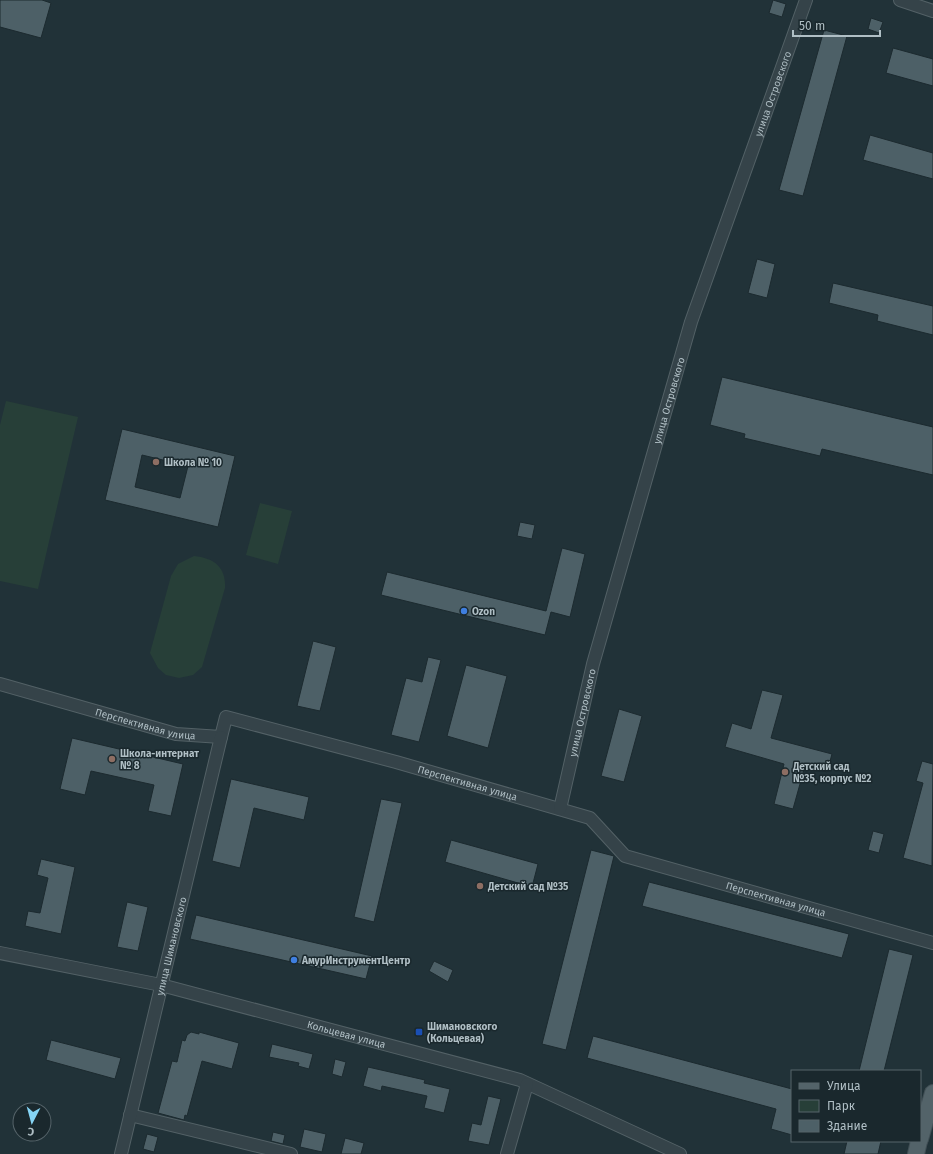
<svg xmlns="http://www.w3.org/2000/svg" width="933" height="1154" font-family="'Fira Sans',sans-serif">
<rect width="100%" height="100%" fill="#213238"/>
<g fill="#273f38">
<path d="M6 401 78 417 38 589 0 581V425Z"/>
<path d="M260 503 292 511 278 564 246 555Z"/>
<path d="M194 556C214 558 226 567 225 588L202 667 193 675 179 678 166 675 158 668 150 653 171 576 178 564Z"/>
</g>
<g fill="#4d6067" stroke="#1c2a2f" fill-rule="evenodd">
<path d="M0 0H42L51 3 41 38 0 27Z"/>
<path d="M773 0 786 4 782 17 769 13Z"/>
<path d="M871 18 883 22 879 33 868 29Z"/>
<path d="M824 30 847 36 803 196 779 190Z"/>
<path d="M893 48 933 59V86L886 73Z"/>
<path d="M870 135 933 153V179L863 160Z"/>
<path d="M757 259 775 264 767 298 748 293Z"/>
<path d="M833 283 933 306V335L877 321 878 315 829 303Z"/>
<path d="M722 377 933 427V475L822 449 820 456 744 438 745 434 710 425Z"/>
<path d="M122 429 235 456 218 527 105 500ZM142 455 188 466 180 498 135 487Z"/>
<path d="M520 522 535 525 532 539 517 536Z"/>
<path d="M562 548 585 554 570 617 551 612 545 635 381 595 387 572 546 611Z"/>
<path d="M313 641 336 647 320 711 297 706Z"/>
<path d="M428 657 441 660 419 742 391 735 406 678 422 682Z"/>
<path d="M466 665 507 676 488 748 447 736Z"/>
<path d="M762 690 783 695 771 738 832 754 827 772 805 766 793 809 774 804 784 764 725 747 732 723 751 729Z"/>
<path d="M619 709 642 716 624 782 601 776Z"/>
<path d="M72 738 183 764 171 816 148 811 154 785 91 771 85 795 60 789Z"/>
<path d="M922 761 933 764 932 866 903 858 923 783 916 781Z"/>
<path d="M231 779 309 797 304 820 254 808 240 868 212 861Z"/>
<path d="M381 799 402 803 374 922 354 917Z"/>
<path d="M873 831 884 834 879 853 868 850Z"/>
<path d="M451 840 538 864 532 887 445 862Z"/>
<path d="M591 850 614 856 566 1050 542 1044Z"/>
<path d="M41 859 75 867 61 934 25 926 28 911 40 913 48 878 37 875Z"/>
<path d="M649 882 849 934 842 958 642 906Z"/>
<path d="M127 902 148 907 138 951 117 947Z"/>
<path d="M196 915 372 956 366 979 190 939Z"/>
<path d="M889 949 913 955 884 1071H859Z"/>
<path d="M434 961 453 970 448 982 429 971Z"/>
<path d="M191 1032 199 1034V1032L239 1043 232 1069 202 1061 187 1116 185 1115 184 1120 158 1113 172 1061 177 1062 182 1040 185 1041 187 1035Z"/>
<path d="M593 1036 792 1089V1135L771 1129 776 1109 587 1058Z"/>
<path d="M51 1040 121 1058 115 1079 46 1060Z"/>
<path d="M272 1044 313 1054 309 1069 298 1066 299 1063 269 1057Z"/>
<path d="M335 1059 346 1062 342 1077 332 1074Z"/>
<path d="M368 1067 425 1080 424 1083 450 1089 444 1113 424 1108 427 1096 382 1086 381 1091 363 1086Z"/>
<path d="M488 1096 501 1099 489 1145 468 1141 472 1123 481 1125Z"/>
<path d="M304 1129 326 1134 322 1152 300 1147Z"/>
<path d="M273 1132 285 1135 283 1144 271 1141Z"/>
<path d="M147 1134 158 1137 154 1152 143 1149Z"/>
<path d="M345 1138 364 1143 361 1154H341Z"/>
<path d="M847 1141H881L878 1154H844Z"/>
</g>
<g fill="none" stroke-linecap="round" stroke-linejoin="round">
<g stroke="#536166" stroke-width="14">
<g id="minor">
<path d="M900 0 933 11"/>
<path id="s1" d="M0 684 176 734 221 737 226 717 396 762 590 818 625 856 933 943"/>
<path id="s2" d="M560 809 593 664 691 322 806 0"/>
<path id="s3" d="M0 953 161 985 520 1080 680 1154"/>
<path d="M130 1115 291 1154"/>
<path id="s4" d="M121 1154 221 737"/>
<path d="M507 1154 527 1084"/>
</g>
</g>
<g stroke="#414f55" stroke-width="18">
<g id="major">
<path d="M920 1139 933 1093"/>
<path d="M916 1154 919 1141"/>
</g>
</g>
<use href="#minor" stroke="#354349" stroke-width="12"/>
<use href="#major" stroke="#536369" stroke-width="16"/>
</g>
<g fill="#8d6e63" stroke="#1a282d" stroke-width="1.5">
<circle cx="156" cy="462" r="4"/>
<circle cx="112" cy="759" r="4"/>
<circle cx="785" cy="772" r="4"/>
<circle cx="480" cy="886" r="4"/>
</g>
<g fill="#3f7fe0" stroke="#1a282d" stroke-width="1.5">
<circle cx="464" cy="611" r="4"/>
<circle cx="294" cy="960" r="4"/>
</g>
<rect fill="#1a4fb4" stroke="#1a282d" stroke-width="1.5" x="415" y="1028" width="8" height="8" rx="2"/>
<g text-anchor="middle" stroke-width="3" stroke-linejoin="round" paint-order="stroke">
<g font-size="10" fill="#b0bfc5" stroke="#1a282d">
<text dy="4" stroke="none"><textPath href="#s2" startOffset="747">улица Островского</textPath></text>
<text dy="4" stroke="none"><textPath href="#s2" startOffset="423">улица Островского</textPath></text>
<text dy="4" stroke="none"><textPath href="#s2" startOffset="99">улица Островского</textPath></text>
<text dy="4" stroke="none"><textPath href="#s1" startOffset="151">Перспективная улица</textPath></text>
<text dy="4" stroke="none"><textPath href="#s1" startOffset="499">Перспективная улица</textPath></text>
<text dy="4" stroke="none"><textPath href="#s1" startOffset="835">Перспективная улица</textPath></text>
<text dy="4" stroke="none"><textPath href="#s4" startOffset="214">улица Шимановского</textPath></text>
<text dy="4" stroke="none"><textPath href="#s3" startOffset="356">Кольцевая улица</textPath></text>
</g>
<g font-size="10" font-weight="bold" fill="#b0bfc5" stroke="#1a282d" text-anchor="start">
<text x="164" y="466">Школа № 10</text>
<text x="472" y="615">Ozon</text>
<text x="120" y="757">Школа-интернат<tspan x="120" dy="12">№ 8</tspan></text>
<text x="793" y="770">Детский сад<tspan x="793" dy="12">№35, корпус №2</tspan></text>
<text x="488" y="890">Детский сад №35</text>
<text x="302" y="964">АмурИнструментЦентр</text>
<text x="427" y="1030">Шимановского<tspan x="427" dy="12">(Кольцевая)</tspan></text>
</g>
</g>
<rect x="791" y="1070" width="130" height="72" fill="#1a282d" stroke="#56646a"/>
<rect x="799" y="1083" width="20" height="6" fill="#536369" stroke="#56646a"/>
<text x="827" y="1090" font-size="12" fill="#b0bfc5">Улица</text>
<rect x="799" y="1100" width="20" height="12" fill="#273f38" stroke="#56646a"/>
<text x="827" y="1110" font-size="12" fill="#b0bfc5">Парк</text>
<rect x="799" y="1120" width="20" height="12" fill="#4d6067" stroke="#56646a"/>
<text x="827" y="1130" font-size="12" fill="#b0bfc5">Здание</text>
<g transform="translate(32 1122) rotate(186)"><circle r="19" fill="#1a282d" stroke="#56646a"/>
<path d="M0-3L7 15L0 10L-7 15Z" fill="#85d4f5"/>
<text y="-6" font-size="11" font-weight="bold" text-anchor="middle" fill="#b0bfc5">С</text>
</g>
<path d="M793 30v6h87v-6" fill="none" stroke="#b0bfc5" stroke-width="2"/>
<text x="799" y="30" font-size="12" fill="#b0bfc5" stroke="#1a282d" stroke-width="3" paint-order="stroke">50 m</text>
</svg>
